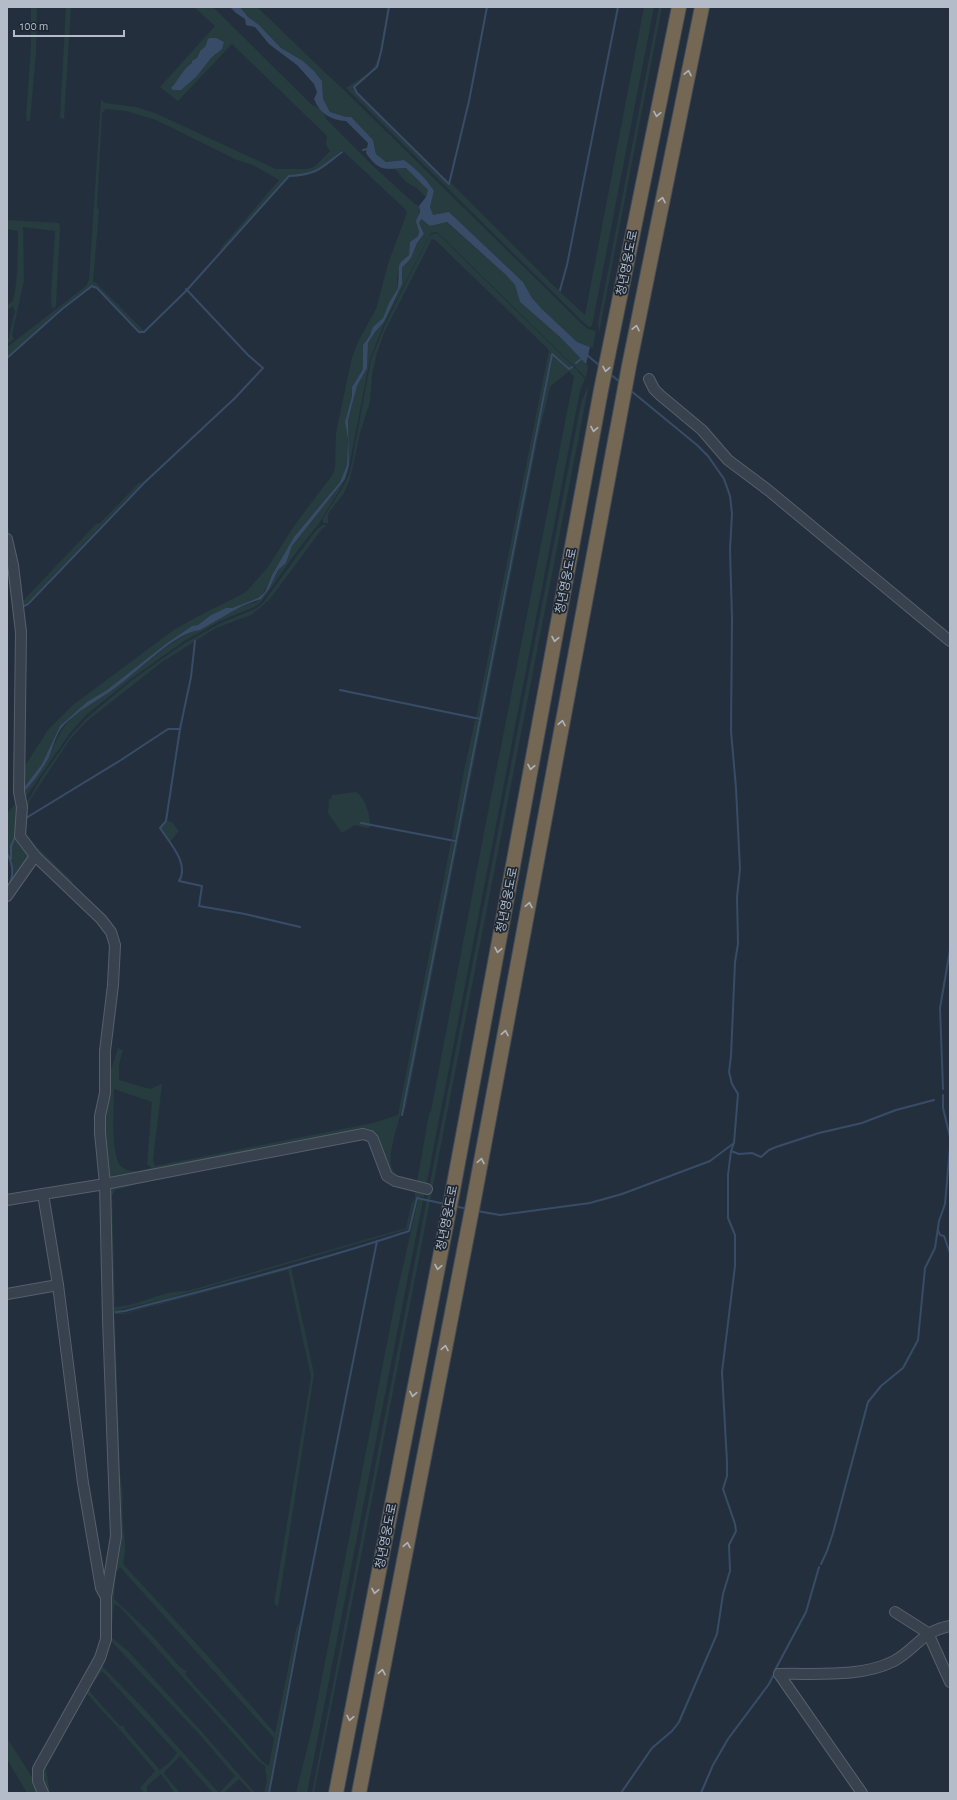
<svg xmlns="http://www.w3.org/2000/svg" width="957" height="1800" font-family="'Alegreya Sans','Noto Sans KR',sans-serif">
<rect width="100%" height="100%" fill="#242f3e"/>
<g fill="#263c3f" fill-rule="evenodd">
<path d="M31 7H37L36 53 30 121H27L26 117 31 47Z"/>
<path d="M66 7H71L64 119 60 118Z"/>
<path d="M194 7H213L312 105C318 107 325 112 326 119L373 166 415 204 419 206 418 236 410 242 409 255 401 262 397 277 398 288 389 303 383 318 365 341 363 349V369L354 383 352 396 345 422 348 439 347 465 340 482 294 537 272 575 264 592 258 598 232 608H226L211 615 198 625 192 626 167 643 107 690 87 702 60 726 42 764 22 790 23 657 7 524 17 554 21 603 96 524 100 523 139 483 143 482 27 603 21 606 24 614 26 631 24 763 26 764 48 730 73 705 175 629 210 610 239 596 247 591 268 567 294 526 333 474 335 467 336 433 352 357 359 340 376 309 389 261 407 213 406 210 342 150 318 170 310 173 289 175 221 250 220 249 279 180 253 165 237 160 156 120 126 111 106 109 102 113 97 208 99 210 93 282 96 283 144 331H140L98 287 92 285 61 308 7 357V347L86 286 89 280 101 100 105 103 136 107 155 113 276 169H307L315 166 330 151 326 145 327 136 232 44 178 101 160 87 215 26ZM206 42 217 54 211 58 197 76 171 87 179 80 188 65 195 61 200 51 205 48Z"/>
<path d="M240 7H257C286 34 313 62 342 88L582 324 588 329 596 331 593 348 577 342 542 309 532 298 523 282 449 212 433 216 430 207 434 191C426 179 415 168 404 160L386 162 376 154 373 140 346 117 330 112 323 99 322 81 314 71 303 61 281 48 259 25 248 17Z"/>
<path d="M387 7C390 13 381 60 377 67 371 75 360 80 353 87L356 93 449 185 451 183 557 289 561 290V293L585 315 644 7H654L592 326 589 327 583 322 346 88C355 82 366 76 373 68 383 56 385 22 387 7Z"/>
<path d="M659 7H662L599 333 598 323Z"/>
<path d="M406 168 428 190 426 197 417 188 406 182 395 169Z"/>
<path d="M421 219 430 226 446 222 506 275 515 285 520 302 560 337 588 366 586 378 437 232 431 233 384 324 370 359 348 472 342 486 318 525 300 547 261 602 254 607 220 621 184 641 131 679 86 715 70 733 23 801 22 794C33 784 41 771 48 758 57 741 58 732 72 717L172 643 194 630H200L242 606 257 602 269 589 278 570 286 563 292 546 345 479 349 465 348 420 357 386 367 368 368 343 375 332 384 322 402 284V268L411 257 417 243 424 234 419 223Z"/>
<path d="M7 220 59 223 60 229 56 306 52 309 51 296 55 231 23 227 24 280 12 335 14 339 7 344 15 311 13 306 7 310V305L13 301C19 275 17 257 18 231L7 229Z"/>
<path d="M437 233 573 366 569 368 551 353 479 718H476L549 350 435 240 432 239 384 333 377 353 372 375 370 402 360 433 350 479 344 493 328 514V523H323V518L343 487 350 472 371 359 385 325 429 237 432 234Z"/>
<path d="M552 356 569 370 573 366 585 379 580 391 426 1187 391 1176 374 1137 111 1179 108 1174 102 1120 107 1072 112 1067 118 1048 123 1050 119 1064V1080L150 1089 162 1084 153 1160 155 1166 373 1123 398 1115 451 842 454 843C439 929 421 1014 404 1100 401 1116 388 1151 391 1165 394 1178 406 1179 417 1182L429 1114 431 1111 487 817 574 377 569 371 550 387 538 437 406 1106 403 1115ZM114 1089 152 1102 147 1164 152 1168C144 1169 135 1173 127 1170 122 1168 118 1164 117 1159 111 1137 114 1112 114 1089Z"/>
<path d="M589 384 345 1638 314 1793H312L581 403Z"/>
<path d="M323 525H327L322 529 270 599 251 615 216 628 162 662 87 721 71 738 49 771 30 800 25 815V809L28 801 41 778 72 734 88 717 132 680 185 643 221 623 255 609 263 603 316 530Z"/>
<path d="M475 720 479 721 455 839 452 838 463 776Z"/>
<path d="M356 792C365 796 371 817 370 827L368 828 355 825 342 833 328 813 329 799H331L332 795Z"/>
<path d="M18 801V811L32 857 12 881 13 871 12 859 7 851V813Z"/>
<path d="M166 821 172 822 179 831 170 842 161 828Z"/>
<path d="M24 832 37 847 73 882 72 885 40 856 23 835Z"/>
<path d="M361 1136C381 1141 377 1168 390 1181L425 1190 424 1197H418L415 1199 408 1229 177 1296 115 1311 116 1313H125L291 1267 314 1374 278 1607 274 1603 311 1377 288 1270 124 1314H113L110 1260 109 1191 114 1185 120 1183ZM359 1138 371 1144C386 1177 376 1180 415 1192V1199L412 1202 406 1228 187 1291C161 1290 139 1307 112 1307L115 1301 112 1196 115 1190 158 1179Z"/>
<path d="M418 1200H423L307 1793H296L312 1729 395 1302Z"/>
<path d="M115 1319 120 1475C124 1491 122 1507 123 1523 124 1540 127 1547 123 1564L205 1653 275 1733 296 1629 300 1621 268 1793H264L267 1781 265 1766 257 1760 119 1606 114 1604 111 1637 129 1652 202 1732 255 1793H252L239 1779 224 1793H219L235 1776 199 1734 111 1641 102 1666 144 1709 219 1793H213L180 1756 165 1771 164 1774 180 1793H175L161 1774 147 1786V1793H145L140 1788 155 1771 122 1732 87 1694 75 1712 47 1762 46 1769 50 1793H46L42 1766 103 1656 112 1572V1323ZM120 1567 274 1738 269 1766 262 1761C237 1731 210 1704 185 1674L187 1671 180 1667 148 1631 114 1599 116 1572ZM102 1671 177 1753 171 1761 160 1770 126 1731 124 1726H120L91 1693 89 1688Z"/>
<path d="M7 1738 37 1785 40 1793H27L7 1759Z"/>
</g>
<g fill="#394c67">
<path d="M230 7H240L248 17 259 25 281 48 303 61 314 71 322 81 323 99 330 112 346 117H351L373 140 376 154 386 162 404 160C415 168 426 178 434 191L430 207 433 215 449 212 523 282 532 298 542 309 577 342 590 347 586 364 560 337 520 302 515 285 506 275 447 222 430 226 421 219 419 223 424 234 417 243 411 258 402 268V284L384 322 375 332 368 343 367 368 357 386 348 420 349 465 345 479 292 546 286 563 278 570 269 589 261 599 242 606 200 630C177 631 135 674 115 688 97 701 78 710 63 726 56 734 53 747 49 757 42 770 33 783 22 794V790L42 764 60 726 87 702 107 690 167 643 192 626 198 625 211 615 226 608H232L258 598 265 592 272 575 294 537 340 482 347 465 348 439 345 422 352 396V387L363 369V345L370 335 373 327 383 318 389 303 398 288 399 266 401 262 409 255 410 242 418 236 419 232 416 221 420 212 419 206 426 197 428 190 406 168C384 169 379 172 366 153L368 143 346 121C331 120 320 114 314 99L317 92 314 84 297 65 269 44 255 27 246 25 245 19 236 13Z"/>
<path d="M211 38H216L224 42 222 49 211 58 197 76 181 90H173L171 88C178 81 185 66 192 63V61L197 58 200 51 205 47 208 39Z"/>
</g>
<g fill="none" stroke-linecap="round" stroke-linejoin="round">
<g stroke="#394c67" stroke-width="2">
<path d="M389 7 381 52 377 67 354 87 357 93 449 184 469 101 487 7"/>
<path d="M363 150 367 149"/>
<path d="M560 290 567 265 618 7"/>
<path d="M587 355 600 366"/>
<path d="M7 358 62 309 92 286 97 288 139 332H144L186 291 289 176C319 174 319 169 342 152"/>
<path d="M576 363 581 359"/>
<path d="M610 374 620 382"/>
<path d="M22 607 28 604 144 483 235 398 263 368 248 355 186 289"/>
<path d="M340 690 480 719"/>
<path d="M180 729 166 821 160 828C169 842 190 864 179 881L202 886 199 906 245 914 300 927"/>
<path d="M25 820 26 818 121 760 168 729H180L191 677 195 641"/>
<path d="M361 823 455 841"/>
<path d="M7 853C13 864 15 875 8 887"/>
<path d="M11 859V846L15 837"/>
<path d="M943 1089 940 1008 950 950"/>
<path d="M943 1095V1108L950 1137"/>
<path d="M402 1115 552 354 569 369 572 367"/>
<path d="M731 1151 739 1154 752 1153 761 1157 769 1150 776 1147 819 1133 862 1123 896 1110 934 1100"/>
<path d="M455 1206 467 1209"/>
<path d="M477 1211 500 1215 590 1203 622 1194 710 1161 734 1143"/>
<path d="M938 1230 940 1235 944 1236 950 1253"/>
<path d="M116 1312 125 1311C220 1286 316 1262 409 1231L417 1198 445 1204"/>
<path d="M821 1564 827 1551 833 1533 868 1402 881 1386 903 1368 918 1340 925 1268 935 1248 939 1221 945 1204 950 1147"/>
<path d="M775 1670 806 1612 819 1567"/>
<path d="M269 1793 300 1628 377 1241"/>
<path d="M621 1793 652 1748 672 1731 679 1722 717 1634 723 1594 730 1571 729 1545 736 1531 735 1524 723 1489 727 1476V1462L722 1372 735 1266V1235L728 1218V1175L731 1151 734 1143 738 1094 732 1084 729 1072 731 1056 735 962 738 944 737 897 740 869 736 788 731 731 732 619 730 549 732 514 730 496 724 479 708 456 697 445 630 390"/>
<path d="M701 1793 713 1765 728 1739 769 1684 773 1676"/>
</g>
<g stroke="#565f6c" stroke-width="12">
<g id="minor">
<path d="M649 379 654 389 660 395 702 430 728 460 768 490 950 641"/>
<path d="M7 539 13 565 21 632 19 792 22 807 20 836 35 856 101 919 111 932 115 945 113 985 105 1051V1093L100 1116V1133L105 1184 43 1194 58 1285 83 1483 101 1588 106 1597"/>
<path d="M7 896 35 856"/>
<path d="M7 1200 43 1194"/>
<path d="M7 1294 58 1285"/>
<path d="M895 1612 928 1633 950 1682"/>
<path d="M779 1674C815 1673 861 1678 894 1661 916 1649 922 1631 950 1626"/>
<path d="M779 1674 862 1793"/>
<path d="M43 1793 38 1781V1769L100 1658 106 1639V1597L116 1536 108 1319 105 1184 363 1134 370 1136 373 1139 387 1176 395 1181 427 1189"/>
</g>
</g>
<g stroke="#434c59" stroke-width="16">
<g id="highway">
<path d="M336 1793 452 1195 601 390 679 7"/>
<path d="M359 1793 474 1199 629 366 702 7"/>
</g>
</g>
<use href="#minor" stroke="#38414e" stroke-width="10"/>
<use href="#highway" stroke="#746855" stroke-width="14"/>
</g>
<defs><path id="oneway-chevron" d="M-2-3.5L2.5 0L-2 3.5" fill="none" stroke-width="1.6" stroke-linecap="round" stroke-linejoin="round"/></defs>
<g stroke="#aeb4bd">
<use href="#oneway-chevron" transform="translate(688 73) rotate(-78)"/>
<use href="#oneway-chevron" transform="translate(657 114) rotate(101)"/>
<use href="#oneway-chevron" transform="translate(662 200) rotate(-78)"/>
<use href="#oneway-chevron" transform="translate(636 328) rotate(-78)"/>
<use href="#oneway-chevron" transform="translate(606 369) rotate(101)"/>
<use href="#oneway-chevron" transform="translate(594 429) rotate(101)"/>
<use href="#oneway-chevron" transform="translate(555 639) rotate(101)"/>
<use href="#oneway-chevron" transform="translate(562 723) rotate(-79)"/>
<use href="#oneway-chevron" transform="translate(531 767) rotate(101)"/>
<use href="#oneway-chevron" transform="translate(529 905) rotate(-79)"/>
<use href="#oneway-chevron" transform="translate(498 950) rotate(101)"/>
<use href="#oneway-chevron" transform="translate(505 1033) rotate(-79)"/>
<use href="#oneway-chevron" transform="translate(481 1161) rotate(-79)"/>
<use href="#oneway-chevron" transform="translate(438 1267) rotate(101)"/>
<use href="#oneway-chevron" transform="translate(445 1348) rotate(-79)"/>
<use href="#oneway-chevron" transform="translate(413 1394) rotate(101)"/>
<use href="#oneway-chevron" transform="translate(407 1545) rotate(-79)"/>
<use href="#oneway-chevron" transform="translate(375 1591) rotate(101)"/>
<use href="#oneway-chevron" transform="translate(382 1672) rotate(-79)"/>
<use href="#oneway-chevron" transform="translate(350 1718) rotate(101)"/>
</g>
<g text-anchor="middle" stroke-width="3.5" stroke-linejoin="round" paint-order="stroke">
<g font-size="12" fill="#b4bcc9" stroke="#1d2633">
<text transform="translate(627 263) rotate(-79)" y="4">청년영웅도로</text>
<text transform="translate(566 581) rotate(-79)" y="4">청년영웅도로</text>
<text transform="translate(507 900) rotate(-79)" y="4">청년영웅도로</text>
<text transform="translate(447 1218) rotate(-79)" y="4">청년영웅도로</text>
<text transform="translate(386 1536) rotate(-79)" y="4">청년영웅도로</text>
</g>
</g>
<rect width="957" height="1800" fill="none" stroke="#b4bcc9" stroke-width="16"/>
<path d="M14 30v6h110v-6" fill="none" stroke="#b4bcc9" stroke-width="2"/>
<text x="20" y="30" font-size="12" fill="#b4bcc9" stroke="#1d2633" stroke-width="3" paint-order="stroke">100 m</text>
</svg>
